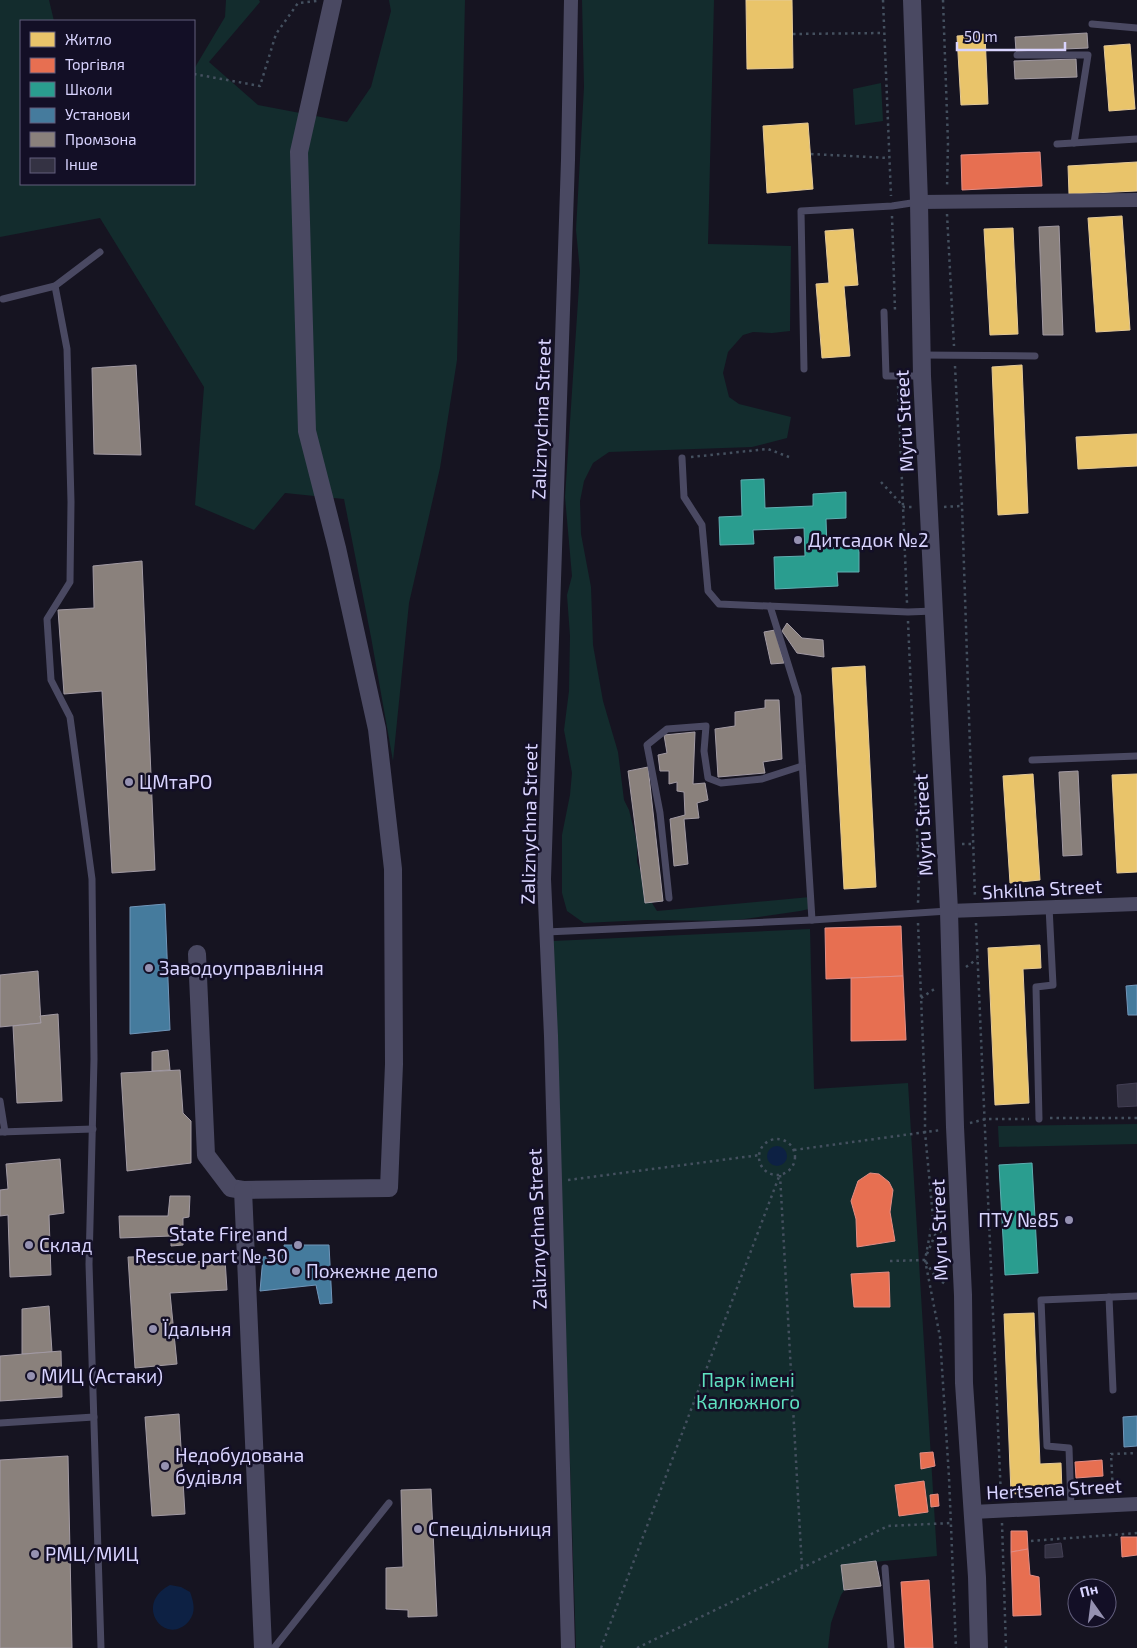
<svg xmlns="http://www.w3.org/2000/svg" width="1137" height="1648" font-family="'Exo 2',sans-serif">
<rect width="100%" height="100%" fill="#161421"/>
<g fill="#132c2d">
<path d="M0 0H49L54 21H21V184H194V69L225 17 226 0H259L260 2 209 62 258 105 347 122 371 87 391 11 389 0H465L457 360 440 468 409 603 393 761 371 637 344 499 285 493 254 530 195 505 204 387 100 218 0 237Z"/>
<path d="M582 0H714L708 244 791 246 790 331 772 333 753 332 743 335 728 352 723 373 729 397 739 404 791 417 787 438 752 447 609 452 593 463 584 481 580 501 581 534 591 587 593 645 603 701 618 752 624 800 629 810 637 842V862L652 903 657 911 810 897 809 909 800 911 730 921 646 920 584 923 567 911 562 893V835L570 795 572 773 564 730 569 691 570 636 567 595 572 576 565 497 580 271 576 230 584 87Z"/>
<path d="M881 83 883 121 855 125 853 89Z"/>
<path d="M810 929 814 1089 908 1083 937 1556 863 1563 841 1595 831 1623 828 1648H576L553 941Z"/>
<path d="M1137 1124V1144L999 1147 998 1126Z"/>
</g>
<g fill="#0d2144">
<circle cx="777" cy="1156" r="10"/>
<path d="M170 1585 181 1587 190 1592C194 1603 196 1612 189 1621 166 1648 132 1605 170 1585Z"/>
</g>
<g fill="#e9c46a" stroke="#e4c997">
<path d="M746 0H792L793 68 747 69Z"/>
<path d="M985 34 988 104 961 105 957 36Z"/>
<path d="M1130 44 1135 109 1109 111 1104 46Z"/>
<path d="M808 123 813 189 767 193 763 126Z"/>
<path d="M1137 162V191L1069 194 1068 166Z"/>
<path d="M1122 216 1130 330 1096 332 1088 218Z"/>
<path d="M1013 228 1018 334 990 335 984 229Z"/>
<path d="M853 229 858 285 844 286 850 356 822 358 816 284 829 283 825 231Z"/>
<path d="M1022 365 1028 513 998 515 992 367Z"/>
<path d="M1137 434V466L1078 469 1076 437Z"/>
<path d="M865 666 876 887 844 889 832 668Z"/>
<path d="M1033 774 1040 880 1010 883 1003 776Z"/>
<path d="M1137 774V872L1117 873 1112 775Z"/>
<path d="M1040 945 1041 968 1023 969 1029 1103 995 1105 988 948Z"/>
<path d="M1034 1313 1040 1464 1061 1463 1062 1492 1011 1494 1004 1314Z"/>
</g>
<g fill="#e76f51" stroke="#e38d85">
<path d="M1040 152 1042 186 962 190 961 155Z"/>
<path d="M901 926 903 976 826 979 825 928Z"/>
<path d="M903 976 906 1040 851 1041V978Z"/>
<path d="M870 1173 879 1174 889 1182 893 1190 890 1212 895 1241 857 1247 856 1219 851 1201 858 1181Z"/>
<path d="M889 1272 890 1307H854L851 1274Z"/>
<path d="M933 1452 935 1466 921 1469 920 1453Z"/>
<path d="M1102 1460 1103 1476 1076 1478 1075 1462Z"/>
<path d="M924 1481 928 1512 899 1516 895 1485Z"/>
<path d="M938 1494 939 1506 931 1507 930 1495Z"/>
<path d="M1011 1531H1027L1028 1549 1011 1552Z"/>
<path d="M1121 1537H1137V1555L1122 1557Z"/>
<path d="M1028 1549 1030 1575 1039 1577 1041 1615 1013 1616 1011 1552Z"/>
<path d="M929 1580 933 1648H905L901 1582Z"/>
</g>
<g fill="#2a9d8f" stroke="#5eaeb1">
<path d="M764 479 765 508 813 506V494L846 492V518L826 519 827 548 859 546V572H837L838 586 775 589 774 557 805 556 804 528 753 530 754 544 720 545 719 517 742 516 741 480Z"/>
<path d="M1032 1163 1038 1273 1005 1275 999 1165Z"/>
</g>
<g fill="#457b9d" stroke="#7196ba">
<path d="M165 904 170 1030 130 1034V907Z"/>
<path d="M1137 985V1015H1128L1126 986Z"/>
<path d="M284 1245H329L332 1303 320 1304 316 1285 260 1291 263 1257 286 1255Z"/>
<path d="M1137 1416V1446L1124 1447 1123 1417Z"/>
</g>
<g fill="#8a817c" stroke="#a29aa3">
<path d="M1087 33 1088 48 1016 51 1015 37Z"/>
<path d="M1076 59 1077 77 1015 79 1014 61Z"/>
<path d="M1059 226 1063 335H1043L1039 227Z"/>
<path d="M136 365 141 455 94 454 92 368Z"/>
<path d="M142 561 155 870 112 873 102 691 64 694 58 610 94 608 93 566Z"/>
<path d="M787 623 802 638 823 640 824 657 797 653 782 631Z"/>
<path d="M775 630 784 663 771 664 764 632Z"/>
<path d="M765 700H779L782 759 763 762 765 773 718 777 715 729 735 726V712L765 708Z"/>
<path d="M695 732 693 784 705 783 708 800 697 803 699 818 684 819 688 864 674 866 670 819 685 815 684 792 677 791V782L669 784V771H660L658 755 667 753 664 735Z"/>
<path d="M648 767 663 901 645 903 628 771Z"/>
<path d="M1078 771 1082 855 1063 856 1059 772Z"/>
<path d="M38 971 41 1023 0 1027V975Z"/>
<path d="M58 1014 62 1101 17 1103 13 1026 41 1023 40 1016Z"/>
<path d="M168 1050 170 1070 152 1071V1052Z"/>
<path d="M180 1070 183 1113 191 1121V1163L127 1171 121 1073Z"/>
<path d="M60 1159 64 1213 49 1215 51 1275 10 1277 8 1215 0 1216V1190L8 1189 6 1164Z"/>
<path d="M170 1196H190L189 1217 183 1218V1245L171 1246V1236L120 1238 119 1216H168Z"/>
<path d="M172 1256V1264L225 1259 227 1290 170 1293 177 1364 135 1368 128 1257Z"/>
<path d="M49 1306 52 1352 22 1354V1309Z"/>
<path d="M61 1351 62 1397 0 1401V1356Z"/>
<path d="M179 1414 185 1514 152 1516 145 1417Z"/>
<path d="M68 1456 72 1648H0V1460Z"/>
<path d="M431 1489 437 1616 408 1617V1610L386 1609V1568L403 1567 401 1490Z"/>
<path d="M876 1561 881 1586 844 1590 841 1565Z"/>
</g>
<g fill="#343243" stroke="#433f54">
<path d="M1137 1083V1106L1118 1107 1117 1085Z"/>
<path d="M1061 1543 1063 1557 1045 1558V1545Z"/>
</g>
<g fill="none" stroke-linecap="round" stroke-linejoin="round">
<g stroke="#44505f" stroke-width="2.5" stroke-dasharray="2.5 4" stroke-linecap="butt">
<path d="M883 0 891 196"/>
<path d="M943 0 948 143 947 188"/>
<path d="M793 34 884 33"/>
<path d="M194 74 260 86 276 34 298 3 317 1"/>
<path d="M811 154 889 158"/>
<path d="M947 214 954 346"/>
<path d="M892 216 895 311"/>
<path d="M955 366 962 506 975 898"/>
<path d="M898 386 907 603"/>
<path d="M691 457 768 449 789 457"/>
<path d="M881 482 904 507H914"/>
<path d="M944 507 961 506"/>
<path d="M908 621 919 878 918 903"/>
<path d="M962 844H974"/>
<path d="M918 846 931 845"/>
<path d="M918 923 925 1093V1132L933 1218 925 1260 940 1337 949 1477 956 1648"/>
<path d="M976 923 1001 1497"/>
<path d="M966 967 977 959"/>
<path d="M921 998 936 988"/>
<path d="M1050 1118H1137"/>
<path d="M970 1123 986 1119H1029"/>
<circle cx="777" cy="1157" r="18"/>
<path d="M794 1150 941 1130"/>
<path d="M780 1175 802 1568"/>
<path d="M568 1180 760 1155"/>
<path d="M927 1254 935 1235 945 1229"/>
<path d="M890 1261 925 1260"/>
<path d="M926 1262 936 1278 947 1285"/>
<path d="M1113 1493 1111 1454 1137 1453"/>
<path d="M1002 1523 1006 1648"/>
<path d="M1031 1541 1137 1533"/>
<path d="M601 1648 780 1174"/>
<path d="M637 1648 888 1526 951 1523"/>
</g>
<g stroke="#4a4962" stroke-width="7">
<path d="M1092 24 1137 28"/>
<path d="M1017 55H1088L1074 143"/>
<path d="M1057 144 1137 139"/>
<path d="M55 286 67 349 71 502 70 582 47 619 51 680 70 717 92 879 94 1059 89 1264 101 1648"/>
<path d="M3 299 55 286 100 252"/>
<path d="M884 312 886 376H922"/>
<path d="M922 355 1035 356"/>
<path d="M804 369 801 211 892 206 918 202"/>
<path d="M682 458 684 497 702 525 708 591 719 604 908 612 934 611"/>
<path d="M770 606 798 696 812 920"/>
<path d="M1032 760 1137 756"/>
<path d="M669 898 660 813 647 745 667 729 706 726 704 751 708 778 721 783 762 779 802 766"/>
<path d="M546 932 812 920 948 911"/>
<path d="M0 1101 5 1132"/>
<path d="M1039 1119 1036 987 1053 985 1049 907"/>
<path d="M0 1132 93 1129"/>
<path d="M1109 1297 1113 1390"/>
<path d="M0 1423 94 1417"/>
<path d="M1071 1508 1069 1448 1047 1446 1041 1300 1137 1296"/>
<path d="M885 1568 891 1648"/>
<path d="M274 1648 389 1503"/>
</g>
<g stroke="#4a4962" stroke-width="14">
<path d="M919 202 1137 200"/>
<path d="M949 911 1137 904"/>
<path d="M973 1512 1137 1504"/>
<path d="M568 1648 551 1036 544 879 568 160 571 0"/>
</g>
<g stroke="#4a4962" stroke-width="18">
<path d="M912 0 919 202 922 376 949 911 955 1127 963 1295 964 1383 977 1577 979 1648"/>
<path d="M197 954 206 1155 231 1188 243 1190 389 1188 394 1064 393 869 377 729 337 548 307 431 299 152 333 0"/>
<path d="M243 1190 263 1648"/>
</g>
</g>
<g fill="#9591b1" stroke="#130f26" stroke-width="2">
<circle cx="798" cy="540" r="5"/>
<circle cx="129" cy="782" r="5"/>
<circle cx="149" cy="968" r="5"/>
<circle cx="1069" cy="1220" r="5"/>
<circle cx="29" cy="1245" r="5"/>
<circle cx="298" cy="1245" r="5"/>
<circle cx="296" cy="1271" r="5"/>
<circle cx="153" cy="1329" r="5"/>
<circle cx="31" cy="1376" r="5"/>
<circle cx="165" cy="1466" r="5"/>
<circle cx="418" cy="1529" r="5"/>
<circle cx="35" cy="1554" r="5"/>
</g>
<g text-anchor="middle" stroke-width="5" stroke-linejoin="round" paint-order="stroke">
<g font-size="19" fill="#d9d4ff" stroke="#130f26">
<text transform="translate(541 419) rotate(-88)" y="7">Zaliznychna Street</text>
<text transform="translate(904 421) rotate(-93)" y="7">Myru Street</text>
<text transform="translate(529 824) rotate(-89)" y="7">Zaliznychna Street</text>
<text transform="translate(923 825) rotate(-93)" y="7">Myru Street</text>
<text transform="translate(1042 889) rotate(-3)" y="7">Shkilna Street</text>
<text transform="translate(537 1229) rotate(-92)" y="7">Zaliznychna Street</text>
<text transform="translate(939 1230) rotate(-92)" y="7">Myru Street</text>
<text transform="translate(1054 1489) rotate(-3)" y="7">Hertsena Street</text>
</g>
<g font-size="19" fill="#d9d4ff" stroke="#130f26" text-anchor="start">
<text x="808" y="547">Дитсадок №2</text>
<text x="139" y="789">ЦМтаРО</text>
<text x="159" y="975">Заводоуправління</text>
<text x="1059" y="1227" text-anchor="end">ПТУ №85</text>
<text x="288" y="1241" text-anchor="end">State Fire and<tspan x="288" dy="22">Rescue part № 30</tspan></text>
<text x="39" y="1252">Склад</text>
<text x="306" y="1278">Пожежне депо</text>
<text x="163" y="1336">Їдальня</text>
<text x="41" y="1383">МИЦ (Астаки)</text>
<text x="175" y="1462">Недобудована<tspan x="175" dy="22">будівля</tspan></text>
<text x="428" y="1536">Спецдільниця</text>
<text x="45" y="1561">РМЦ/МИЦ</text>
</g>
<g font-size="19" fill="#5fe0c0" stroke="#130f26">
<text x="748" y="1387">Парк імені<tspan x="748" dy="22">Калюжного</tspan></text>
</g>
</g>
<rect x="20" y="20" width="175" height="165" fill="#130f26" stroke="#625e7d"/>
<rect x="30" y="32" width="25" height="15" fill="#e9c46a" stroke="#625e7d"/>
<text x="65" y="45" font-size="15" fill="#d9d4ff">Житло</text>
<rect x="30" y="58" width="25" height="15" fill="#e76f51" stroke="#625e7d"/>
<text x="65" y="70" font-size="15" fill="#d9d4ff">Торгівля</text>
<rect x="30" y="82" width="25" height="15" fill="#2a9d8f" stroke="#625e7d"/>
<text x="65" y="95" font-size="15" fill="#d9d4ff">Школи</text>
<rect x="30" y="108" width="25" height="15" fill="#457b9d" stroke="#625e7d"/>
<text x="65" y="120" font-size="15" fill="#d9d4ff">Установи</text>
<rect x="30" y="132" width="25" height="15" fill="#8a817c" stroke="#625e7d"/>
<text x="65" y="145" font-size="15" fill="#d9d4ff">Промзона</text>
<rect x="30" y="158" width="25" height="15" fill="#343243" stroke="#625e7d"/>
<text x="65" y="170" font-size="15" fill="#d9d4ff">Інше</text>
<g transform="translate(1092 1603) rotate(346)"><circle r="24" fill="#130f26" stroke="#625e7d"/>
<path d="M0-4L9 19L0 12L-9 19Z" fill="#9591b1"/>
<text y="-8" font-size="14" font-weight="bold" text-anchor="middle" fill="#d9d4ff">Пн</text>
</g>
<path d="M957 42v8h108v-8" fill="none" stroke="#d9d4ff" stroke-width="2.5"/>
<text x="964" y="42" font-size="15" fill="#d9d4ff" stroke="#130f26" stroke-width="4" paint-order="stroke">50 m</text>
</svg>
